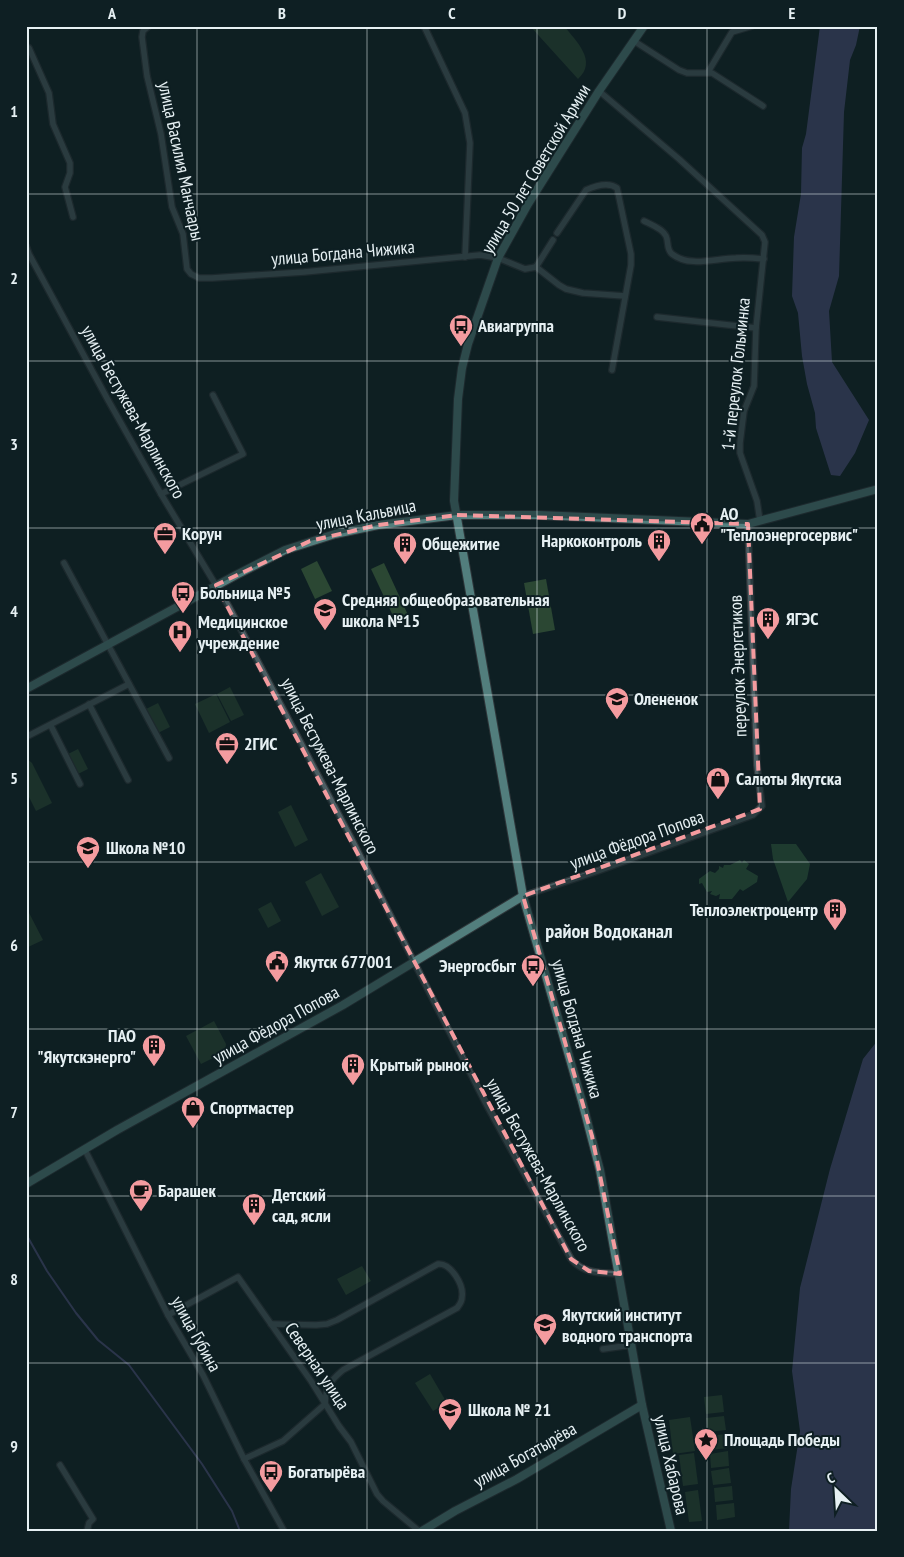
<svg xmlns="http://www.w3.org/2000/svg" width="904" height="1557" font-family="'PT Sans Narrow',sans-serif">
<rect width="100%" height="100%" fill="#0e1f23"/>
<g fill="#2b4733">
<path d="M530 26H564C576 41 598 61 578 79Z"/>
<path d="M317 561 332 591 315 599 301 569Z"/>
<path d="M384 563 408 615 394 618 371 569Z"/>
<path d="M546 579 555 630 533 634 524 583Z"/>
<path d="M230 687 244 715 231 721 217 694Z"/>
<path d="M216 694 230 722 209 733 195 704Z"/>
<path d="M158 703 170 727 158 733 146 709Z"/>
<path d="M78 749 88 769 78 774 68 754Z"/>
<path d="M26 758 32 763 52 803 36 811 26 791Z"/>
<path d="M291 805 308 840 295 847 278 812Z"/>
<path d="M321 873 339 907 322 916 305 882Z"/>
<path d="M271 902 281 921 268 928 258 909Z"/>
<path d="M26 907 43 940 26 948Z"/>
<path d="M214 1021 226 1044 225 1052 201 1064 186 1036Z"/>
<path d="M362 1266 371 1281 346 1295 337 1279Z"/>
<path d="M430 1374 447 1403 433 1411 415 1383Z"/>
<path d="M722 1395 724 1412 706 1414 704 1397Z"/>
<path d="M724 1416 726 1430 708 1432 706 1418Z"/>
<path d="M690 1417 695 1451 673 1454 669 1420Z"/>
<path d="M726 1434 728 1448 710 1450 708 1436Z"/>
<path d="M728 1451 729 1466 711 1468 710 1454Z"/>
<path d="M694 1453 698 1484 683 1486 679 1455Z"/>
<path d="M729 1468 731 1483 713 1485 711 1471Z"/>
<path d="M732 1486 733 1500 715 1502 714 1488Z"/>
<path d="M698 1490 702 1521 689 1522 685 1492Z"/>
<path d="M734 1503 735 1517 717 1520 716 1505Z"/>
</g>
<g fill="#325e3f">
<path d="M771 844H796L810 864 807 879 788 902 773 859Z"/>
<path d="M740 860 742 863 744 860 749 864 746 869 758 876 757 882 743 891 740 889 732 899H719L720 894 716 896 710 894 712 891 707 892 702 883 699 884V879L710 871 715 873 719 869V866L723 868 724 865H730Z"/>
</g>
<g fill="#4d4f7a">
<path d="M820 26H860L856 45 850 60 844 112 839 276 829 311 832 362 869 420 855 453 840 476 831 475 816 428 815 413 807 384 802 356 798 313 792 296 794 237 801 194 802 148 806 134Z"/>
<path d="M878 1040V1531H789L791 1489 800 1431 792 1371 800 1288 830 1169 863 1059Z"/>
</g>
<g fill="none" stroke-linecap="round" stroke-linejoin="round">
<path stroke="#4d4f7a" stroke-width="2" d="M26 1234 47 1271 76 1313 98 1340 129 1365 202 1464 232 1511 240 1531"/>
<g stroke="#2e363a" stroke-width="8">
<g id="street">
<path d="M149 26 143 31 142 37 147 76 161 134 172 207 183 234 187 269 191 274 199 278H212L304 272 480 255 498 258 525 269 536 267 559 285 566 289 583 293 625 296"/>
<path d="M424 26 465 113 470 143 465 257"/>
<path d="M634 41 679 70 687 73H712L763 106"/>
<path d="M29 48 49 93 53 124 70 163V173L65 187 73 217"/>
<path d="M708 72 732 32 752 26"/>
<path d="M599 91 679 159 762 235 765 242 756 328 754 386 744 411 740 443V453L757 501 760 521"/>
<path d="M644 221C650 224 663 229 666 236 669 242 666 249 672 254 690 268 716 258 736 258 745 257 755 258 764 259"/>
<path d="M557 233 586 190C595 186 609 182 617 188L631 254V265L612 370"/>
<path d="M26 246 29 254 108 400 161 494 229 607 351 838 485 1102 571 1259C583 1274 602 1273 620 1274"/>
<path d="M536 267 553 240"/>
<path d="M657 317 756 328"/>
<path d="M161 494 243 454 213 395"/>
<path d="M64 563 169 758"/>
<path d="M89 704 128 780"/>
<path d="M51 726 80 784"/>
<path d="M26 737 129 684"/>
<path d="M523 896 595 872 753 815 762 806 757 765 748 524"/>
<path d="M85 1150 168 1315 203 1375 244 1459 284 1531"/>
<path d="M168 1315 238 1277 311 1381 339 1426 351 1442 377 1494 383 1501 419 1531"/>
<path d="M603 1349 631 1345"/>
<path d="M244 1459 283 1441 325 1404C326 1386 329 1382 343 1370L457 1308C460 1304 462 1302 462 1297 464 1285 451 1263 438 1264L337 1320 327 1324 316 1325 271 1324"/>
<path d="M60 1465 93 1519 89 1523 87 1531"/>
</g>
</g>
<g stroke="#2e363a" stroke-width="10">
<g id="secondary">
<path d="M644 26 599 91 528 204 498 258 468 344 462 368 458 399 454 501 523 896 582 1101 600 1170 642 1405 671 1531"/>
<path d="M26 689 236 575 285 550 335 534 378 525 457 515H539L748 524 878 489"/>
<path d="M26 1184 117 1130 343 1005 523 896"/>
<path d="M422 1531 455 1511 517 1479 642 1405"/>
</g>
</g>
<use href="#street" stroke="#4c5e63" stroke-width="5.5"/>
<use href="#secondary" stroke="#527e7d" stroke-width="8"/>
</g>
<path d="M0 0H904V1557H0ZM457 515 748 524 760 809 523 896 592 1136 620 1274 589 1271 571 1259 216 585 310 541 378 525Z" fill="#0e1f23" fill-opacity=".55" fill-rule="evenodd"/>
<path fill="none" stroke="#f49b9f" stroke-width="4" stroke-dasharray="10 6" stroke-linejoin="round" d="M457 515 748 524 760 809 523 896 592 1136 620 1274 589 1271 571 1259 216 585 310 541 378 525Z"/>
<path fill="none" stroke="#e6f0f3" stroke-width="1" stroke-opacity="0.55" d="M197 26V1531M367 26V1531M537 26V1531M707 26V1531M26 194H878M26 361H878M26 528H878M26 695H878M26 862H878M26 1029H878M26 1196H878M26 1363H878"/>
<defs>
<g id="bus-pin" transform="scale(1.25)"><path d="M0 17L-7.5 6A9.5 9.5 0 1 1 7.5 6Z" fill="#f49b9f" stroke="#0e1f23"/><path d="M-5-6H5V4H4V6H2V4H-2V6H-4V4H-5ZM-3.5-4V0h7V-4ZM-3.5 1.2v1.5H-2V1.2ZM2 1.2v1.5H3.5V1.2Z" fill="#111"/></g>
<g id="civic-pin" transform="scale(1.25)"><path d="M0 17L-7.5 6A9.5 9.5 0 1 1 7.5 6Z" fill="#f49b9f" stroke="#0e1f23"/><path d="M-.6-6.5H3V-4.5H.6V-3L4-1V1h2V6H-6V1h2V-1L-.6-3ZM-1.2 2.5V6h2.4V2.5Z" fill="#111"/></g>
<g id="office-pin" transform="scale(1.25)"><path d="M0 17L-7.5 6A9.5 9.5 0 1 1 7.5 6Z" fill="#f49b9f" stroke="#0e1f23"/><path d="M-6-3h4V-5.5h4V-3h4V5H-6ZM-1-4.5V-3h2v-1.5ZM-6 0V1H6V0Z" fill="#111"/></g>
<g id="building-pin" transform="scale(1.25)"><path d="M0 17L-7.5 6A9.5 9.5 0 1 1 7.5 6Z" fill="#f49b9f" stroke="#0e1f23"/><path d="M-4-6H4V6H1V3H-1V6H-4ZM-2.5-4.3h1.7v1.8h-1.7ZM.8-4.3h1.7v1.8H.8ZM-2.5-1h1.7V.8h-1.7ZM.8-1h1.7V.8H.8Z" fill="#111"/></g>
<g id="school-pin" transform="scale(1.25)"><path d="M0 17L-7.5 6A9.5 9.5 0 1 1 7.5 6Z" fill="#f49b9f" stroke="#0e1f23"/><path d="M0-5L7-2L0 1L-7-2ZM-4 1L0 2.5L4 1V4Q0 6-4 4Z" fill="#111"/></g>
<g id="hospital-pin" transform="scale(1.25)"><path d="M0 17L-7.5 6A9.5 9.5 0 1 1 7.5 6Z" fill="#f49b9f" stroke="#0e1f23"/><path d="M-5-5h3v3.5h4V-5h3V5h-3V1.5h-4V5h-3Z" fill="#111"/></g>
<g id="shop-pin" transform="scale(1.25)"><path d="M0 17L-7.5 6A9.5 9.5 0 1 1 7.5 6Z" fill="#f49b9f" stroke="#0e1f23"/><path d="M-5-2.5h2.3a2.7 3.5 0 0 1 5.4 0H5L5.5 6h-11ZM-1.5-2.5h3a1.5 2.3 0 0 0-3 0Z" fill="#111"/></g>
<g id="cafe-pin" transform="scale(1.25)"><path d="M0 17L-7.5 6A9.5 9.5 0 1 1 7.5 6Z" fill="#f49b9f" stroke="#0e1f23"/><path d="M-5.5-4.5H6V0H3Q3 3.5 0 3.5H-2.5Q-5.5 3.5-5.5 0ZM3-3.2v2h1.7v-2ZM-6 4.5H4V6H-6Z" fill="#111"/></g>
<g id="university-pin" transform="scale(1.25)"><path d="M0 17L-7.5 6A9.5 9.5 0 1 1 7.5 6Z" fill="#f49b9f" stroke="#0e1f23"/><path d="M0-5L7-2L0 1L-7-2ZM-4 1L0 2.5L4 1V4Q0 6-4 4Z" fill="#111"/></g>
<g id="sight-pin" transform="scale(1.25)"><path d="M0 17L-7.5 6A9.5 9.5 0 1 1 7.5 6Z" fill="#f49b9f" stroke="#0e1f23"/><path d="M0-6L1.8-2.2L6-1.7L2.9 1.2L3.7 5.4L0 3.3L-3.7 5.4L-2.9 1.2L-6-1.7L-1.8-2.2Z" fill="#111"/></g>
</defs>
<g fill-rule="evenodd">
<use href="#bus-pin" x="461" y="326"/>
<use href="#civic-pin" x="702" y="524"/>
<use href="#office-pin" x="165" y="534"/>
<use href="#building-pin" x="659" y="541"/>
<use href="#building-pin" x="405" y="544"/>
<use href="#bus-pin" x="183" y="593"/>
<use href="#school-pin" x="325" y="610"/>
<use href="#building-pin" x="768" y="619"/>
<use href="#hospital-pin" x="180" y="632"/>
<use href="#school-pin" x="617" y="699"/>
<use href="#office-pin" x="227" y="744"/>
<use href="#shop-pin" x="718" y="779"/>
<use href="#school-pin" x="88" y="848"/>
<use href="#building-pin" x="835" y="910"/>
<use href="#civic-pin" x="277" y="962"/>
<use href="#bus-pin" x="533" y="966"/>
<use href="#building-pin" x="154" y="1046"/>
<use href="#building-pin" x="353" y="1065"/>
<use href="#shop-pin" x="193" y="1108"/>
<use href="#cafe-pin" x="141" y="1191"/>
<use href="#building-pin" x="254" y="1205"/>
<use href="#university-pin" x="545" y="1325"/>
<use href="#school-pin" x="450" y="1410"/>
<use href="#sight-pin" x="706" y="1440"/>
<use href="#bus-pin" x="271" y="1472"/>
</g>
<g text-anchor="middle" stroke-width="4" stroke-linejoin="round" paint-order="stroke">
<g font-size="18" fill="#e6f0f3" stroke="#0e1f23">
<text transform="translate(181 161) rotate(78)" y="6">улица Василия Манчаары</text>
<text transform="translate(536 169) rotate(-59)" y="6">улица 50 лет Советской Армии</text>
<text transform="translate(343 253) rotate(-5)" y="6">улица Богдана Чижика</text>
<text transform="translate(736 374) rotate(-84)" y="6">1-й переулок Гольминка</text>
<text transform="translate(133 412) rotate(61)" y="6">улица Бестужева-Марлинского</text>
<text transform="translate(366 515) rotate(-11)" y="6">улица Кальвица</text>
<text transform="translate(738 666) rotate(-92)" y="6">переулок Энергетиков</text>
<text transform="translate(330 766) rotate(63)" y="6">улица Бестужева-Марлинского</text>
<text transform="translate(637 840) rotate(-20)" y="6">улица Фёдора Попова</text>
<text transform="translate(276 1025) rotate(-29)" y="6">улица Фёдора Попова</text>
<text transform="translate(577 1029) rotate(74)" y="6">улица Богдана Чижика</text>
<text transform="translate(538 1165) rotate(61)" y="6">улица Бестужева-Марлинского</text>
<text transform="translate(196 1334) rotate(61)" y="6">улица Губина</text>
<text transform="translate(317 1366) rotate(56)" y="6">Северная улица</text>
<text transform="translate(525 1455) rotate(-29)" y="6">улица Богатырёва</text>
<text transform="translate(671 1465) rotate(77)" y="6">улица Хабарова</text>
</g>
<g font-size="18" font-weight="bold" fill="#e6f0f3" stroke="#0e1f23" text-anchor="start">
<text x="478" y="332">Авиагруппа</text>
<text x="720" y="520">АО<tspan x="720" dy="21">"Теплоэнергосервис"</tspan></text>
<text x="182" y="540">Корун</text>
<text x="642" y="547" text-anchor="end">Наркоконтроль</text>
<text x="422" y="550">Общежитие</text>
<text x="200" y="599">Больница №5</text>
<text x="342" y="606">Средняя общеобразовательная<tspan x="342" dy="21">школа №15</tspan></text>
<text x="786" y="625">ЯГЭС</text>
<text x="198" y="628">Медицинское<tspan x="198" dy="21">учреждение</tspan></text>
<text x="634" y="705">Олененок</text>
<text x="244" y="750">2ГИС</text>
<text x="736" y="785">Салюты Якутска</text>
<text x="106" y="854">Школа №10</text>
<text x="818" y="916" text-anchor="end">Теплоэлектроцентр</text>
<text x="294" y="968">Якутск 677001</text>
<text x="516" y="972" text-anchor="end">Энергосбыт</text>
<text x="136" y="1042" text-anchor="end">ПАО<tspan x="136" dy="21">"Якутскэнерго"</tspan></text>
<text x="370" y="1071">Крытый рынок</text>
<text x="210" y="1114">Спортмастер</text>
<text x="158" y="1197">Барашек</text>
<text x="272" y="1201">Детский<tspan x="272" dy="21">сад, ясли</tspan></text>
<text x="562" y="1321">Якутский институт<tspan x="562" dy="21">водного транспорта</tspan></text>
<text x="468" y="1416">Школа № 21</text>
<text x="724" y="1446">Площадь Победы</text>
<text x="288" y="1478">Богатырёва</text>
</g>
<g font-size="20" font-weight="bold" fill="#e6f0f3" stroke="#0e1f23">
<text x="609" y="938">район Водоканал</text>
</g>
</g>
<rect width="904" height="1557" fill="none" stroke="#0e1f23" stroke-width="55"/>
<g transform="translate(836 1490) rotate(335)" stroke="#0e1f23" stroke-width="4" paint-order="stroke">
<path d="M0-4L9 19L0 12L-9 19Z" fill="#e6f0f3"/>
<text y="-8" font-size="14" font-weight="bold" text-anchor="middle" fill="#e6f0f3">С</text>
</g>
<rect x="28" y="28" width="848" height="1502" fill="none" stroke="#e6f0f3" stroke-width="2"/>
<g font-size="16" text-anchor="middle" font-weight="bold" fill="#e6f0f3">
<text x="112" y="19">A</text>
<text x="282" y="19">B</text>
<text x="452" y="19">C</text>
<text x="622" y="19">D</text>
<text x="792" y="19">E</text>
<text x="14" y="117">1</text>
<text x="14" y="284">2</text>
<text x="14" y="450">3</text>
<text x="14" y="617">4</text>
<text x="14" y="784">5</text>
<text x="14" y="951">6</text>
<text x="14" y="1118">7</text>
<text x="14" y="1285">8</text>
<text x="14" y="1452">9</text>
</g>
</svg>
